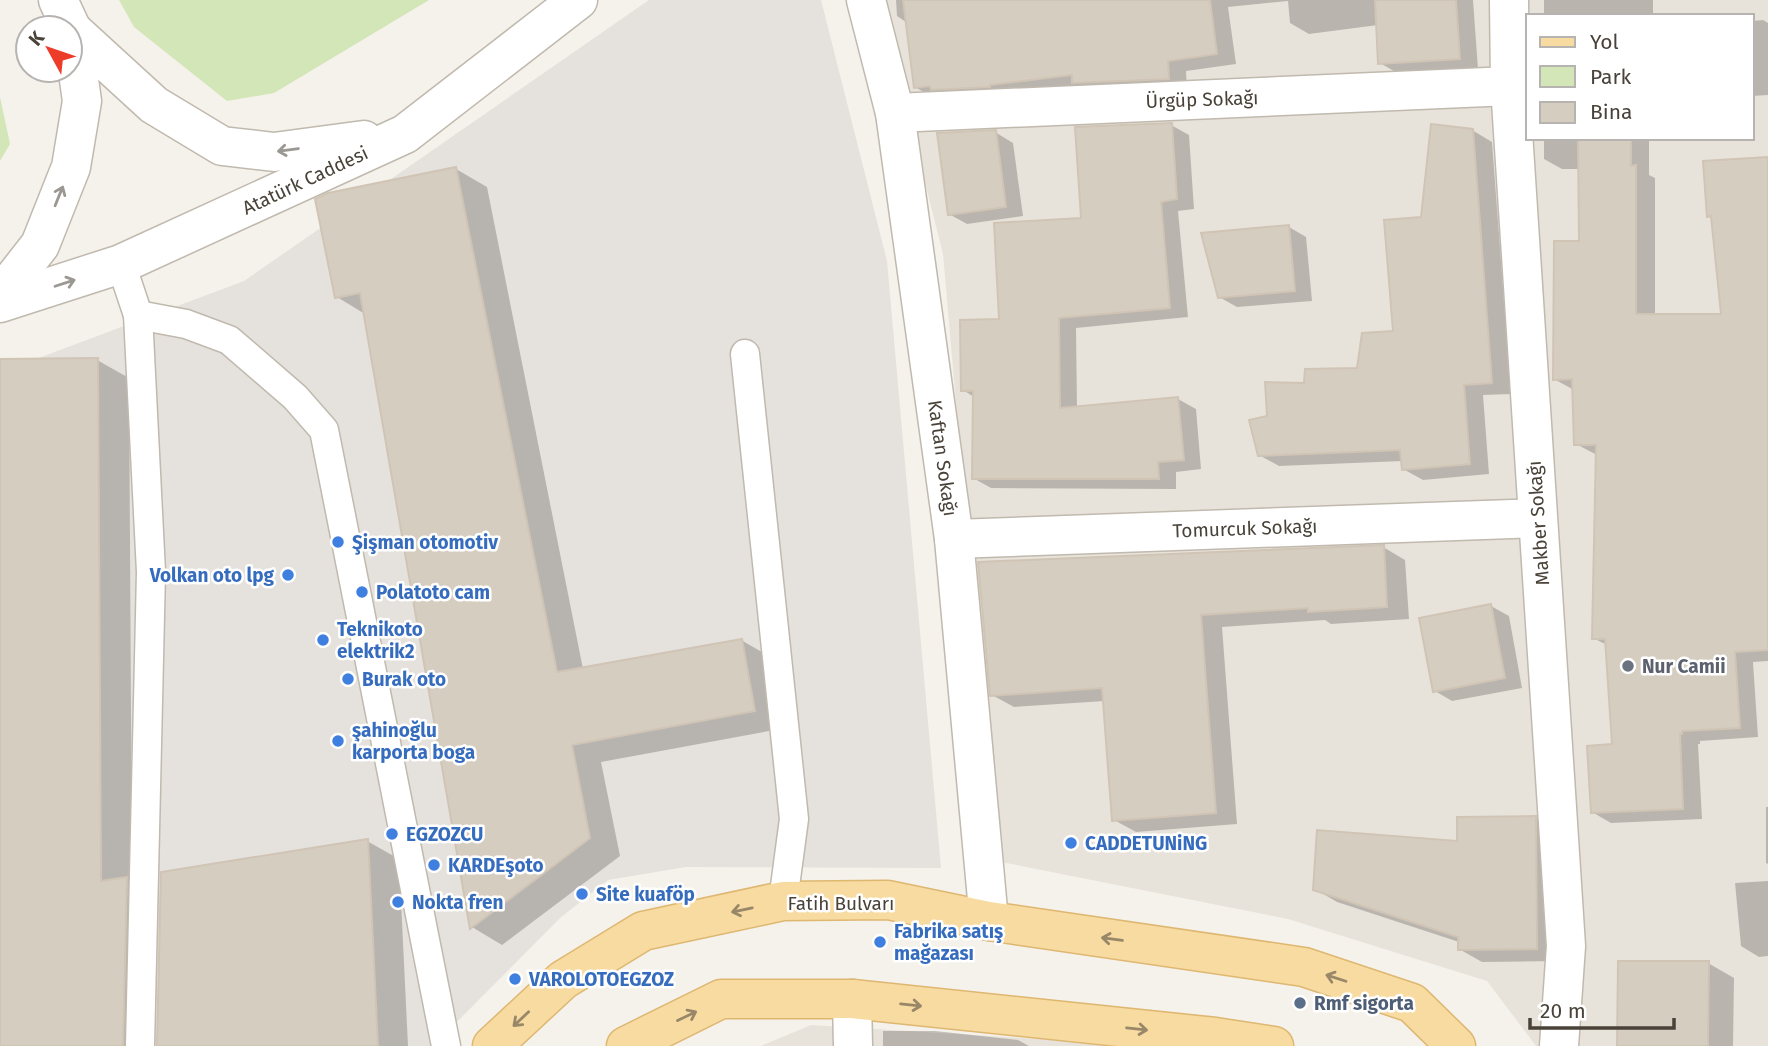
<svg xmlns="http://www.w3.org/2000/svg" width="1768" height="1046" font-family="'Fira Sans',sans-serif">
<rect width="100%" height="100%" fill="#f5f1eb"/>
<g fill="#e8e3da" fill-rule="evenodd">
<path d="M879 0H1768V1046H1536L1487 981 1288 919 996 861 943 254ZM1528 16H1752V138H1528Z"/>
<path d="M811 1025 1089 1042 1109 1046H761Z"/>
</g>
<path fill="#e5e1dd" d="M649 0H821L887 261 941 868 686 867 608 880 560 918 433 1046H0L28 362 244 281Z"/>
<g fill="#d3e6b7">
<path d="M119 0H429L274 93 227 101 134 27Z"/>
<path d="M0 97 10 144 0 161Z"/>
</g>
<g fill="#0003">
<path d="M896 0H1473L1478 69 1399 74 1380 63 1378 25 1309 34 1290 23 1288 1 1228 7 1236 64 1186 71 1187 89 934 98 915 87 906 22 897 16Z"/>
<rect x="1544" y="0" width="109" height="16"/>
<path d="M1763 20 1768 23V95L1752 96V21Z"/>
<path d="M1171 125 1189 135 1194 209 1178 211 1188 317 1076 328 1077 408 1178 399 1196 409 1201 469 1176 472V489L991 488 973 478 974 397 963 390 1000 321 1082 220Z"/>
<path d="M1472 130 1492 142 1511 394 1483 395 1489 474 1423 480 1403 469V461L1279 466 1259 455 1268 417 1305 384 1359 370 1395 333 1422 219Z"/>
<path d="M995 132 1013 143 1023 216 967 224 949 214Z"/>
<path d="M1544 138H1649V175L1655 178V316H1722L1713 218 1708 216 1768 159V661L1753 662 1758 737 1700 741V744H1698L1702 819 1611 823 1592 812 1614 746 1607 645 1593 638 1597 455 1576 444 1574 390 1554 379 1581 243 1580 169H1562L1544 159Z"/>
<path d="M456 169 487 187 583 669 741 640 772 658 785 728 601 762 620 856 502 945 472 927 365 314 337 297Z"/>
<path d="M1289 227 1306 237 1312 301 1237 307 1219 297Z"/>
<path d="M97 360 129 378 133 1046H0V361Z"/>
<path d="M1383 547 1405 560 1409 619 1331 624 1325 620 1222 627 1237 824 1136 832 1114 820 1105 701 1014 707 992 695 980 564Z"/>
<path d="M1491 606 1509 616 1522 688 1452 701 1435 691Z"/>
<path d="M1766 807H1768V864L1766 863Z"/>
<path d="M1535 818 1557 831 1559 961 1482 962 1459 949V942L1337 902 1315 889Z"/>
<path d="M367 841 399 859 408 1046H174Z"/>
<path d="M1768 881V956L1759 957 1741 946 1735 883Z"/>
<path d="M1708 963 1734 978 1733 1046H1619Z"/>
<path d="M883 1031H935L1018 1040 1029 1046H883Z"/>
</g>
<g fill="#d6cdc1" stroke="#d0c4b5" stroke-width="2">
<path d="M903 0H1210L1217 54 1168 61 1169 79 1072 83V75L990 85V87L931 90 930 86 914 88Z"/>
<path d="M1375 0H1456L1460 59 1378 64Z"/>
<path d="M1172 123 1177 199 1161 202 1170 308 1059 318 1060 408 1178 397 1184 460 1158 462 1159 479H972L973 391H961L960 320 999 319 994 223 1081 218 1075 127Z"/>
<path d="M1431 124 1473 129 1492 383 1464 385 1470 464 1402 470 1400 450 1258 456 1249 420 1267 416 1265 382 1304 383 1305 369 1357 368 1362 333 1393 331 1384 220 1421 217Z"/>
<path d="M996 130 1006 207 948 215 937 133Z"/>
<path d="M1578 138H1631V166L1636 165V314H1721L1711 216 1707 217 1703 161 1768 157V650L1735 652 1740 728 1682 731V734H1680L1683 809 1591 813 1587 746 1612 744 1605 639H1592L1596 445H1574L1572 379 1553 380 1554 241H1579Z"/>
<path d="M456 167 557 672 742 639 755 711 572 745 590 838 470 929 360 293 335 298 315 199 328 193Z"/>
<path d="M1289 225 1295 291 1218 298 1201 233Z"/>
<path d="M98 358 101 881 127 877 123 1046H0V359Z"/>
<path d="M1384 545 1387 607 1308 612V608L1201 615 1216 813 1112 821 1102 688 990 696 978 562Z"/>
<path d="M1491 604 1505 678 1433 692 1419 618Z"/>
<path d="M1536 816 1537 949 1458 950V937L1313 890 1317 830 1457 841V817Z"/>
<path d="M368 839 378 1046H157L161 872Z"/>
<path d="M1618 961H1709L1708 1046H1617Z"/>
</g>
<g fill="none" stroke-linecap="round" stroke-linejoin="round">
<g stroke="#c0b9ae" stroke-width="31">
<g id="service">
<path d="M121 264 138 315 186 324 229 340 295 397 324 430 446 1046"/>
<path d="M138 315 151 572 140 1046"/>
<path d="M745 354 794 819 783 901"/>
</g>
</g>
<g stroke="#c0b9ae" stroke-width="41">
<g id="minor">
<path d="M866 0 895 113 954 539 989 921"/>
<path d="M1509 0 1510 86 1566 946 1559 1046"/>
<path d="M895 113 1510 86"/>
<path d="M954 539 1537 518"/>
<path d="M852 999 853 1046"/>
</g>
</g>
<g stroke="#c0b9ae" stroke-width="41">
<g id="tertiary">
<path d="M72 30 154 105 222 146 274 152 364 140"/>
<path d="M0 296 40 245 71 167 82 101 72 30 58 0"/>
<path d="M0 303 121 264 405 134 578 0"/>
</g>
</g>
<g stroke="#deb771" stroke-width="41">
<g id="primary">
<path d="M492 1046 563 980 643 931 783 901 888 900 989 921 1304 967 1412 1003 1456 1046"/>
<path d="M626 1046 721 999H852L1215 1037 1274 1046"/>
</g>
</g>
<use href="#service" stroke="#fff" stroke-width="28"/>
<use href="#minor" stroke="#fff" stroke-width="38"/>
<use href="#tertiary" stroke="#fff" stroke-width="38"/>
<use href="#primary" stroke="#f8dba1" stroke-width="38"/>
</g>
<defs><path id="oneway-shaft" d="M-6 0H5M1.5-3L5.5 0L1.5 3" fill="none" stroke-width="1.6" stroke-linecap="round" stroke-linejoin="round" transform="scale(1.75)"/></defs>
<g stroke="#9b9792">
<use href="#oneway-shaft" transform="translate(288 150) rotate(172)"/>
<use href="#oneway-shaft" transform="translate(59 196) rotate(-68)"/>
<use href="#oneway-shaft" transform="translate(65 283) rotate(-18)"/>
</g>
<g stroke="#988768">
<use href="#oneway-shaft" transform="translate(742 910) rotate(168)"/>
<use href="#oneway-shaft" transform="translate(1112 939) rotate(-172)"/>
<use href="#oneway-shaft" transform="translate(1336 978) rotate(-162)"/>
<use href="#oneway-shaft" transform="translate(911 1005) rotate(6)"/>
<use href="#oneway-shaft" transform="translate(687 1016) rotate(-26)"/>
<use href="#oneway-shaft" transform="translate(521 1019) rotate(137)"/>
<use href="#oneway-shaft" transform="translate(1137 1029) rotate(6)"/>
</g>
<g fill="#3f7fe0" stroke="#fff" stroke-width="2.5">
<circle cx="338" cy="542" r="7"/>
<circle cx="288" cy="575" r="7"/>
<circle cx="362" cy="592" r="7"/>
<circle cx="323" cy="640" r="7"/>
<circle cx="348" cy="679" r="7"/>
<circle cx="338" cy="741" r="7"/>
<circle cx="392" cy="834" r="7"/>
<circle cx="1071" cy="843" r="7"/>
<circle cx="434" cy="865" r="7"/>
<circle cx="582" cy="894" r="7"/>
<circle cx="398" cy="902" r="7"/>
<circle cx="880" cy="942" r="7"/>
<circle cx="515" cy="979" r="7"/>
</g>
<circle fill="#6b7280" stroke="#fff" stroke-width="2.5" cx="1628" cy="666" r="7"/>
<circle fill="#5c6f8a" stroke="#fff" stroke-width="2.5" cx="1300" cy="1003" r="7"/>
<g text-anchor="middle" stroke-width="5" stroke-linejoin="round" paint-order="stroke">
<g font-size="19" fill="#494239" stroke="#fff">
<text transform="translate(1202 99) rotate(-2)" y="7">Ürgüp Sokağı</text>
<text transform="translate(305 180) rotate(-25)" y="7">Atatürk Caddesi</text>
<text transform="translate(943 458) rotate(82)" y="7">Kaftan Sokağı</text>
<text transform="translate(1538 523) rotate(-94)" y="7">Makber Sokağı</text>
<text transform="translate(1245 528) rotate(-2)" y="7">Tomurcuk Sokağı</text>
<text x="841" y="910">Fatih Bulvarı</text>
</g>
<g font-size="19" font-weight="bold" fill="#366cbe" stroke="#fff" text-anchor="start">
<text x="352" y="549">Şişman otomotiv</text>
<text x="274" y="582" text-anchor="end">Volkan oto lpg</text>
<text x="376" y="599">Polatoto cam</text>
<text x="337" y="636">Teknikoto<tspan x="337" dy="22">elektrik2</tspan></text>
<text x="362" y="686">Burak oto</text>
<text x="352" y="737">şahinoğlu<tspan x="352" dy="22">karporta boga</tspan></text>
<text x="406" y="841">EGZOZCU</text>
<text x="1085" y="850">CADDETUNiNG</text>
<text x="448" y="872">KARDEşoto</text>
<text x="596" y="901">Site kuaföp</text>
<text x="412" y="909">Nokta fren</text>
<text x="894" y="938">Fabrika satış<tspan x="894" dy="22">mağazası</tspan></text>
<text x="529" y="986">VAROLOTOEGZOZ</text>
</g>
<g font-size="19" font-weight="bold" fill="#5b616d" stroke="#fff" text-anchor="start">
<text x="1642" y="673">Nur Camii</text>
</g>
<g font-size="19" font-weight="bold" fill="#4e5e75" stroke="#fff" text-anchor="start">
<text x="1314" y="1010">Rmf sigorta</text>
</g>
</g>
<rect x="1526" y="14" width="228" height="126" fill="#ffffff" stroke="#b6b3b0" stroke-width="2"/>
<rect x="1540" y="37" width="35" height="10" fill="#f8dba1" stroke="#b6b3b0" stroke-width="2"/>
<text x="1590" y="49" font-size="21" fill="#494239">Yol</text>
<rect x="1540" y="66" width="35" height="21" fill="#d3e6b7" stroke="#b6b3b0" stroke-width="2"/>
<text x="1590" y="84" font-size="21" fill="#494239">Park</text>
<rect x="1540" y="102" width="35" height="21" fill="#d6cdc1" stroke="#b6b3b0" stroke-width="2"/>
<text x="1590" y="119" font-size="21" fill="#494239">Bina</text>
<g transform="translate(49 49) rotate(310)"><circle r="33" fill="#ffffff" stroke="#b6b3b0" stroke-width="2"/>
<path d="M0-5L12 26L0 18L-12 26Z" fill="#ed3d2a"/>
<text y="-10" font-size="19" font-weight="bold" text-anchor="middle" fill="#494239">K</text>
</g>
<path d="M1530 1018v10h144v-10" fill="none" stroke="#494239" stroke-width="3.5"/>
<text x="1540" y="1018" font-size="21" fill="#494239" stroke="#ffffff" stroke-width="5" paint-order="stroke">20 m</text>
</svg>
